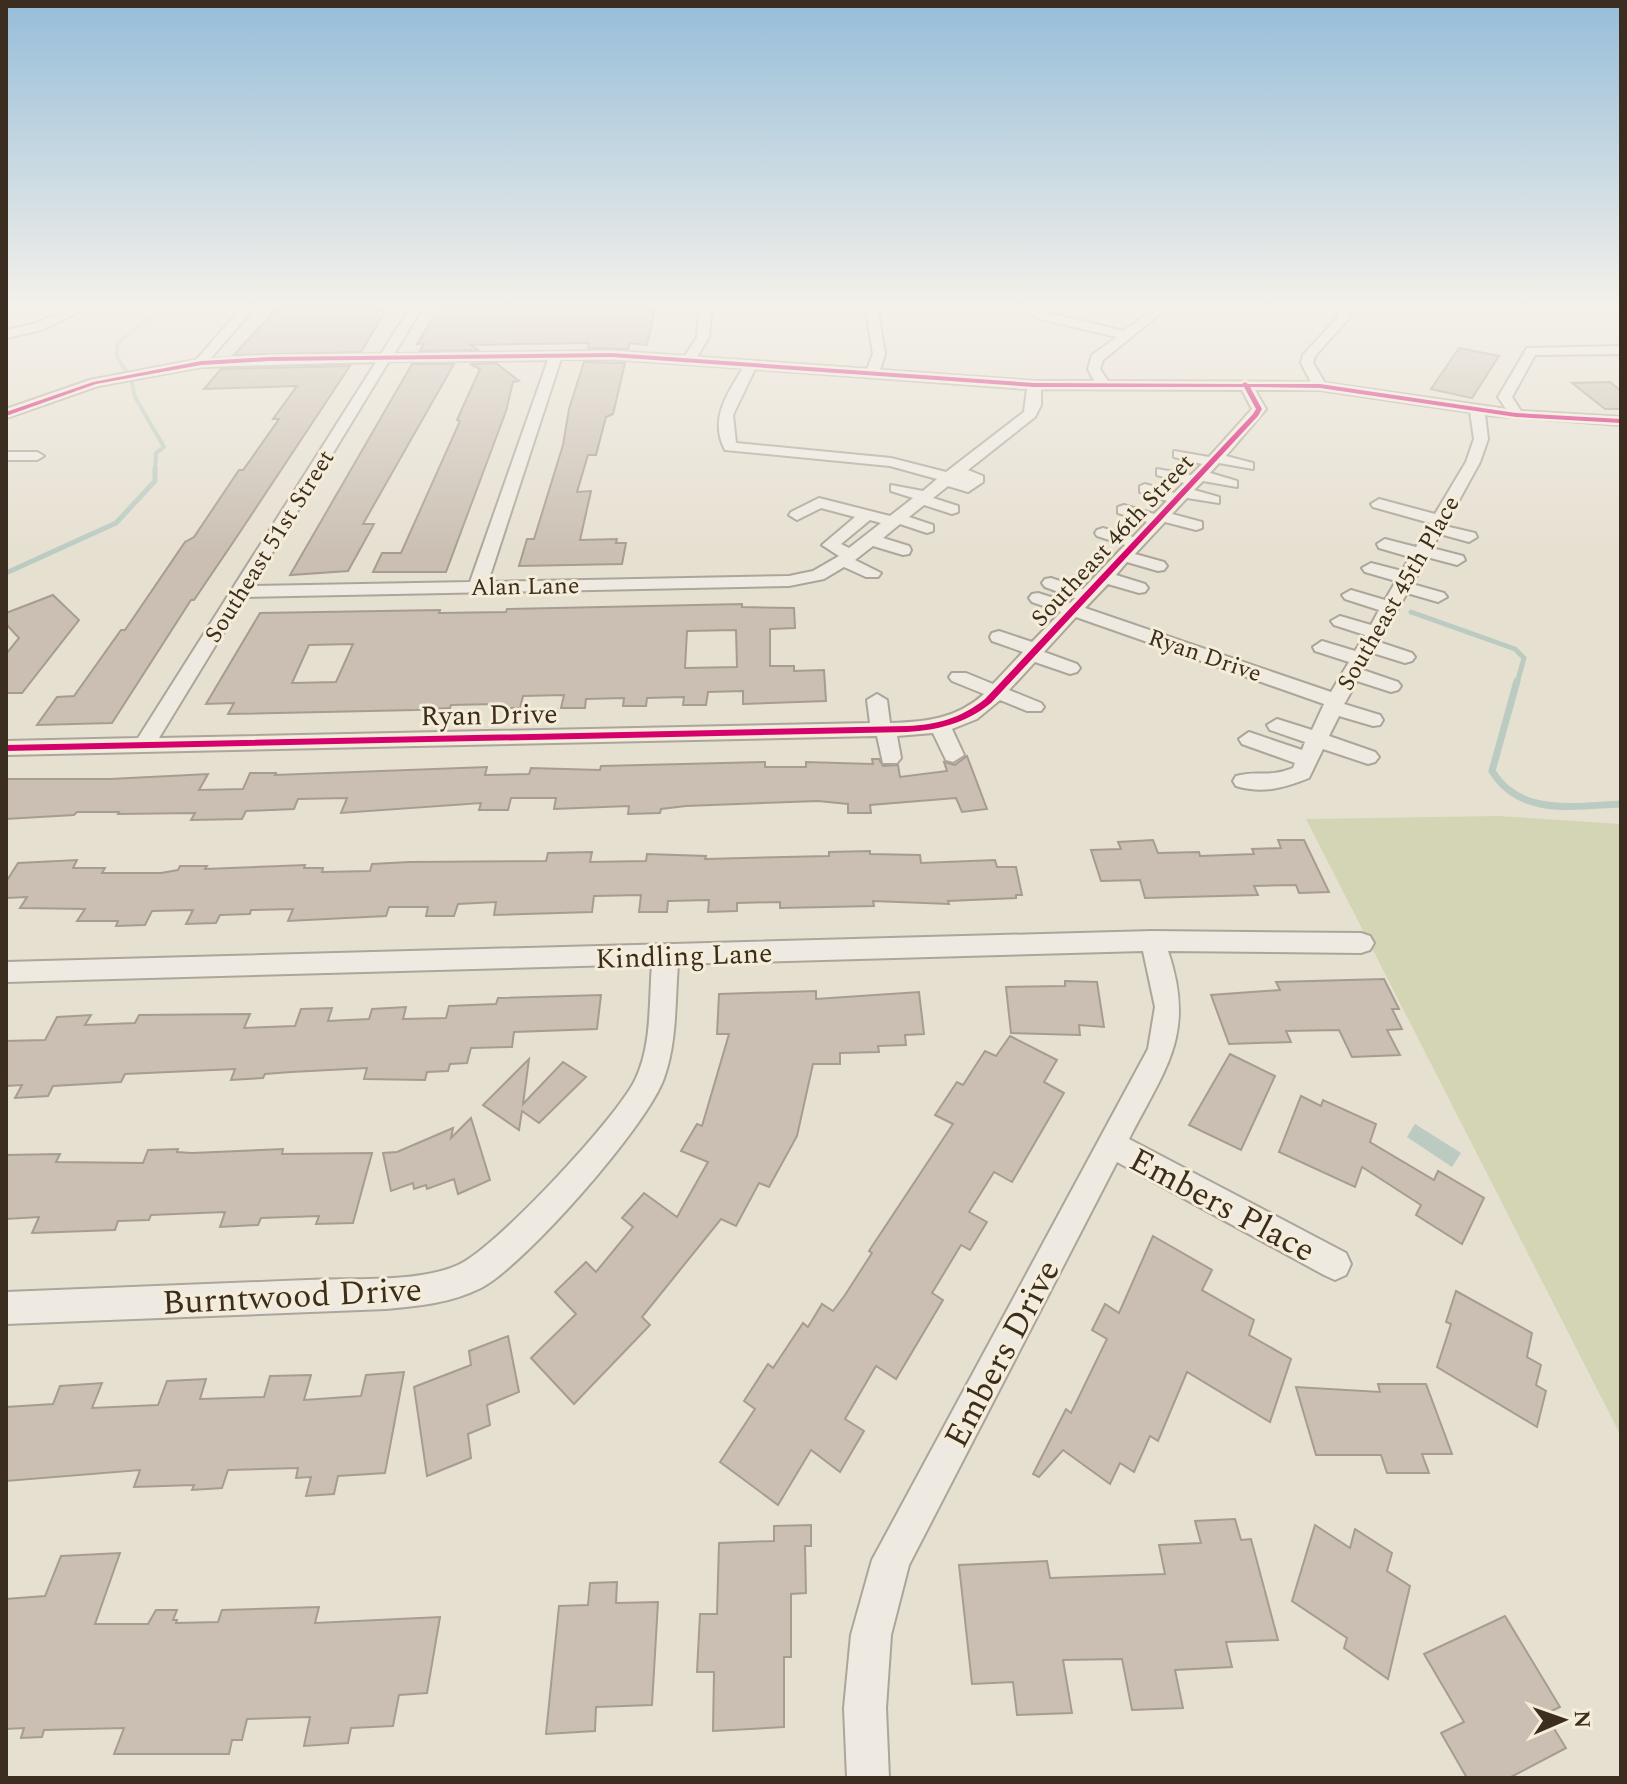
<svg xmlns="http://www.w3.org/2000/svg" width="1627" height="1784" font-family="Spectral,serif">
<rect width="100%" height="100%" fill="#e6e0d1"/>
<path fill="#d4d5b4" d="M1498 816 1621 824V1436L1306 819Z"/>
<path fill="#bbcbc2" d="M1415 1124 1461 1153 1452 1167 1407 1137Z"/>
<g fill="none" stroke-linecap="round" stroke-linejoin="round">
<path stroke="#bbcbc2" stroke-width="4" d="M155 470 156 453 164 447 135 397 131 379 117 357V344L165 305"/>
<g stroke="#bbcbc2" stroke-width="5">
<path d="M6 573 116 523 155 481V468"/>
<path d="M1411 612 1515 649 1524 658 1517 683"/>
</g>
<path stroke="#bbcbc2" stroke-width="7" d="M1517 681 1492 771C1520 817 1574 806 1621 804"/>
</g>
<g fill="#cabfb2" stroke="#a79c90" stroke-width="2" fill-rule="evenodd">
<path d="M280 305H389L361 352 234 355Z"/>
<path d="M656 305 647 345 630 343 628 349 588 348 589 343 471 345 478 350 420 351 424 344H417L440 306Z"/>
<path d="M1459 348 1499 356 1472 398 1431 389Z"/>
<path d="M584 362 625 363 613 414 606 417 596 455H588L577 492 591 491 580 540 617 539 616 543H626L622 564 519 566 527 539H534L563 445 569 409Z"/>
<path d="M496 363 519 381 513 382 506 411 446 572H373L382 553H401L460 421 457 420 480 369 470 364Z"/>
<path d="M412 364H454L363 524H374L348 571 290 575Z"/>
<path d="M350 366 236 538 194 600H191L112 723 37 725 57 697 74 696 121 630H125L185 542 194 537 239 470H243L251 459 279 419H273L297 386 204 389 221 369Z"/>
<path d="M1610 382 1621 391V409H1605L1572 383Z"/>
<path d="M53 595 79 620 22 693H6V654L19 638 6 624V613Z"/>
<path d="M742 604V607L794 608 795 628 770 629V666H794V671L824 670 826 701 743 704V691L708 692 706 705H683L684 697 647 698 646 706H623L624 698 586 699 585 708H561L564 695 523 696 520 708H495L496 704 451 705 450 708 416 710 228 714 234 703 206 704 260 613 440 610 439 613 506 612 507 609ZM736 630 737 667 685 668 687 631ZM353 644 336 682 292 683 309 645Z"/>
<path d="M967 756 987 809 962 812 956 798 870 805 871 813H848V804L818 801 686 806 661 809 660 813 628 814 629 806 554 809 556 798H511L508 810H479L481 803 341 813 347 798 298 799 294 809 246 811 242 819 191 820 195 813 118 814 119 812H77L74 815 6 819V779H110L208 774 199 790 243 789 250 773H276L275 775 487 767 485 775 529 774 531 768 600 770 601 766 765 762V767H806V762L873 764 872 759H879L883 766 898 765 900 777 947 771 944 762 955 765Z"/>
<path d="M1153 840 1158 853 1199 852 1200 856 1254 854 1252 849 1281 848 1278 840H1304L1329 892 1299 893 1296 885 1254 886 1258 895 1145 898 1140 880 1101 881 1091 850 1121 849 1118 842Z"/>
<path d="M870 851V854L920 855 921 863 995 860 997 867H1016L1022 895H1016V898L948 901 949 904 873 901 874 906 780 908V902L737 903V911L708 912 709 900 668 901 667 912H639L641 895 594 896 592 912 494 915 496 902 458 904 454 916H426L428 907H389L386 916 288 921 293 909 251 910 250 914 220 915 216 923 186 924 193 910 152 911 145 925 116 926 118 921H77L85 909 20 908 27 897 6 898V882L18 863 77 860 73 868H105L102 873H161L178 870 180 866H207L205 869 305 865 304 868H323L322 872 370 871 372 864 409 862 546 861 548 853 592 852 590 862 646 861 647 854 706 856 705 859 829 856V852Z"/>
<path d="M1384 979 1399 1009H1392L1402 1029 1387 1030 1400 1055 1352 1057 1339 1030 1286 1031 1291 1042 1229 1044 1211 995 1280 990 1276 982Z"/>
<path d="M1065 981 1097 982 1104 1027 1079 1025 1080 1035 1011 1033 1006 987 1065 986Z"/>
<path d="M816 991V999L919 992 924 1034 905 1035 906 1045 878 1046 879 1052 840 1053V1064H813L797 1136 769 1187 759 1183 736 1226 721 1219 642 1317 650 1325 574 1404 531 1358 576 1314 555 1292 586 1262 596 1272 633 1227 622 1218 644 1193 677 1217 708 1162 681 1151 697 1124 702 1126 729 1034H717L719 994Z"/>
<path d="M601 995 597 1029 514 1032 512 1047 471 1048 467 1063 450 1064 448 1071 427 1072 425 1080 364 1079 367 1068 291 1072 265 1074 263 1078 231 1080 235 1069 125 1074 121 1082 53 1086 48 1096 15 1098 22 1085 6 1086V1041L45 1040 57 1017 91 1015 85 1025 135 1023 139 1015 250 1014 244 1028 295 1026 301 1009 332 1008 328 1021 369 1019 372 1009 406 1007 403 1019 446 1018 449 1006 496 1004 498 998Z"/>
<path d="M1010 1036 1057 1060 1044 1082 1064 1093 1012 1182 994 1172 969 1212 987 1222 970 1250 961 1245 932 1293 943 1300 896 1379 876 1366 845 1419 864 1431 840 1472 811 1450 778 1505 720 1462 755 1409 744 1401 768 1364 773 1368 803 1323 808 1327 822 1304 833 1311 845 1295 872 1253 869 1251 953 1124 935 1115 957 1082 963 1085 985 1051 996 1056Z"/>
<path d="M1230 1054 1275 1076 1241 1150 1189 1125Z"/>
<path d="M529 1059 523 1104 563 1062 586 1077 539 1123 522 1111 519 1130 483 1105Z"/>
<path d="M1301 1096 1321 1106 1323 1100 1376 1124 1370 1142 1434 1180 1438 1171 1484 1198 1462 1244 1416 1215 1421 1205 1362 1167 1355 1187 1279 1152Z"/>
<path d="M471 1118 490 1180 458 1194 454 1179 427 1189 426 1185 414 1189 413 1183 391 1191 383 1153 397 1152 453 1128 451 1138Z"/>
<path d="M178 1149 177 1152 192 1153 283 1149 282 1154 372 1153 353 1223 316 1224 319 1216 261 1218 258 1225 220 1227 225 1212 151 1215 149 1220 118 1221 115 1230 32 1233 39 1217 6 1219V1155L60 1154 56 1162 143 1163 148 1150Z"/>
<path d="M1153 1236 1212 1270 1202 1290 1254 1320 1249 1335 1291 1359 1270 1422 1187 1372 1158 1441 1150 1436 1134 1472 1120 1463 1110 1484 1063 1450 1039 1477 1033 1474 1066 1409 1071 1413 1107 1339 1092 1330 1105 1304 1119 1313Z"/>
<path d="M1456 1291 1532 1333 1527 1357 1541 1365 1536 1385 1546 1391 1537 1427 1437 1367 1451 1324 1446 1322Z"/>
<path d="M508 1336 519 1392 487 1405 490 1425 468 1434 471 1458 427 1476 414 1387 471 1365 469 1351Z"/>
<path d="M404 1372 385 1473 338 1476 334 1494 306 1496 311 1477 296 1478 298 1468 228 1470 222 1488 192 1490 194 1485 134 1487 140 1470 6 1481V1407L53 1404 60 1386 102 1383 92 1408 158 1405 167 1381 206 1379 200 1399 264 1397 270 1376 311 1375 304 1400 361 1396 366 1375Z"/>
<path d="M1378 1384H1426L1452 1454H1422L1429 1473H1387L1381 1455H1316L1296 1387 1380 1392Z"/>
<path d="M1235 1519 1241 1540 1251 1539 1278 1640 1226 1642 1232 1667 1175 1670 1183 1708 1132 1710 1122 1659 1063 1660 1072 1713 1017 1715 1013 1682 972 1684 959 1565 1047 1561 1050 1578 1165 1574 1159 1545 1201 1543 1195 1521Z"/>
<path d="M811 1525V1546H805L806 1593 791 1594V1657H784V1727L713 1731 714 1672H697L700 1614H717L719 1543 774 1541V1526Z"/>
<path d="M1315 1525 1350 1548 1355 1529 1392 1553 1387 1571 1410 1586 1388 1679 1344 1648 1347 1638 1292 1601Z"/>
<path d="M120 1553 95 1624H148L156 1610H177L173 1620H177L176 1623 218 1622 222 1610 319 1607 315 1623 440 1617 427 1693 399 1695 393 1726 351 1728 348 1743 304 1746 310 1717 247 1719 242 1740H232L229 1754H114L124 1728 44 1730 42 1737 21 1738 24 1728 6 1729V1599L45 1596 61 1556Z"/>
<path d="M617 1582 616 1603 658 1602 652 1705 596 1707 595 1731 546 1734 559 1606 588 1605 590 1583Z"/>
<path d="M1505 1616 1560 1707 1545 1714 1566 1748 1509 1778H1467L1441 1733 1464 1722 1424 1654Z"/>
</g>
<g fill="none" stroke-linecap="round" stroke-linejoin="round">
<g stroke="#aca599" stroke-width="4">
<g id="minor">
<path d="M78 305H94L42 330 6 338V330L34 324Z"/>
<path d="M244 305H257L210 359 381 354 412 305H424L394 354 612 351 685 356 697 337 700 305H712L709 337 697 357 867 369 873 354 865 305H877L885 354 880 370 1034 381H1094L1088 369 1092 355 1117 337 1036 318 1025 305H1037L1044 312 1124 331 1158 305H1171L1103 360 1100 369 1108 381 1311 382 1301 363 1303 355 1339 316 1333 305H1345L1351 316 1315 356 1313 363 1325 383 1506 409 1498 397 1527 348 1621 346V354L1535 355 1512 397 1521 411 1621 417V425L1485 415 1488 439 1480 462 1445 526 1475 533 1477 537 1469 542 1440 534 1432 548 1463 556 1465 560 1457 565 1427 557 1412 584 1444 593 1447 597 1438 602 1407 593 1379 642 1412 653 1415 657 1412 661 1405 663 1373 653 1363 670 1398 682 1401 686 1398 690 1391 692 1357 681 1346 701 1344 704 1380 715 1383 720 1380 725 1373 726 1339 716 1329 736 1375 752 1379 757 1375 762 1368 764 1323 749 1309 778C1284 788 1263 794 1236 786L1233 781 1236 776C1257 770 1268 778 1293 768L1295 763 1242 744 1239 739 1249 732 1302 750 1305 742 1270 730 1267 725 1277 719 1312 730 1324 704 1076 617 1044 652 1077 664 1080 668 1077 672 1070 674 1035 662 1009 690 1041 703 1044 707 1041 711H1027L1000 700 977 719 952 729 964 755 953 762 946 760 933 733 897 736 901 758 897 763H883L877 736 6 755V741L138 738 376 362 201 367 98 386 6 418V409L90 380 196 360ZM561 359H612L743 368C727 394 709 420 725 450L890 466 937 479 923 491 891 485V491L913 498 890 516 819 498 791 512 789 515 797 520 821 508 855 517 822 545 839 556 813 571 789 576 488 582ZM548 360 470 582 252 586 389 361ZM755 369 1027 389 1024 412 946 472 891 458 736 443 733 415ZM1041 389 1242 390 1252 409 1209 457 1174 451V457L1202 464 1191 475 1157 469V475L1184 483 1174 493 1145 484 1140 486V492L1167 501 1154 514 1124 505 1118 507V513L1147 522 1133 537 1103 528 1097 530 1095 533 1097 536 1125 545 1083 589 1051 578 1045 579 1042 583 1045 587 1075 598 1070 603 1038 593 1032 594 1029 598 1032 602 1061 612 1032 642 999 631 992 633 990 637 992 641 1023 652 993 684 966 673H952L949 677 952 681 984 694C956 719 926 722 890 723L887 700 877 694 867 700 870 723 159 738 245 597 789 586 824 579 844 567 866 577H878L881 573 855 560 873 546 903 555 909 554 911 550 909 546 883 538 900 524 927 533 933 531V525L909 517 924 505 952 514 958 512V506L933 498 948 486 968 492 983 482V476L968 470 1035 417 1041 405ZM1255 390H1320L1470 412 1474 439 1466 462 1435 514 1379 499 1371 504 1373 507 1430 523 1416 547 1385 539 1377 544 1379 548 1410 557 1402 571 1371 563 1362 568 1365 572 1396 581 1385 600 1351 590 1342 595 1345 599 1379 610 1371 625 1340 616 1331 621 1334 625 1365 635 1355 651 1322 641 1313 647 1315 651 1349 662 1331 692 1085 608 1108 584 1139 593 1145 592 1148 588 1145 584 1116 575 1127 562 1158 571 1164 570 1167 566 1164 562 1135 554 1165 522 1196 530 1202 528V522L1172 514 1187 498 1219 503V497L1194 490 1203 481 1237 487V481L1210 473 1219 463 1253 469V463L1226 456 1266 409ZM870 520 881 523 849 548 841 544Z"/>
<path d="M6 452H37L44 456 37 460H6Z"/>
<path d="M1152 931 1361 933 1370 936 1374 943 1370 950 1361 953 1168 951C1196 1034 1166 1067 1129 1139L1346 1253 1351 1264 1346 1275 1335 1280 1324 1275 1117 1162 909 1565 891 1635 886 1708 889 1778H847L844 1708 851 1635 872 1560 1148 1049 1155 1007 1143 951 678 964C675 1002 677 1042 664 1078 648 1125 525 1265 481 1288 451 1303 419 1306 386 1309L6 1324V1292C107 1288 207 1284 308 1280 352 1278 418 1283 458 1265 495 1249 620 1115 636 1078 652 1044 649 1001 652 964L6 982V962Z"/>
</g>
</g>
<use href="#minor" fill="#eeeae2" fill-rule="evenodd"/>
<g stroke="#f5edd8" stroke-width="5">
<path id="cycleway" d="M612 353 1034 383 1242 384 1245 382 1248 384H1320L1516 413 1621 419V423L1516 417 1320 388 1250 387 1262 409 1258 416 991 703C966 723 939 730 907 732L6 751V745L907 726C937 725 961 718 985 699L1253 414 1256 409 1244 387H1034L612 357 269 361 201 365 96 384 6 416V412L93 382 201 361 269 357Z"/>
</g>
<use href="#cycleway" fill="#d6006c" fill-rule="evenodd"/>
</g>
<linearGradient id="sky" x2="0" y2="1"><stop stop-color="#96bdd9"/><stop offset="0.55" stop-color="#f4f1ea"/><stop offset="1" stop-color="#f4f1ea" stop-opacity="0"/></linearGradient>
<rect width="1627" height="555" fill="url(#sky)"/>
<g text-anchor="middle" stroke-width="6" stroke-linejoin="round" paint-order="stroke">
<g font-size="24" fill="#3b2e21" stroke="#f5edd8">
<text transform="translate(1112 540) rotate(-47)" y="8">Southeast 46th Street</text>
<text transform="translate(269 546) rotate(-58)" y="8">Southeast 51st Street</text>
<text transform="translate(525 586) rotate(-1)" y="8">Alan Lane</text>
<text transform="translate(1398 593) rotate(-60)" y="8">Southeast 45th Place</text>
<text transform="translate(1205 655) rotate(19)" y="8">Ryan Drive</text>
</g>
<g font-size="28" fill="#3b2e21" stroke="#f5edd8">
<text transform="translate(489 714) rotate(-1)" y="10">Ryan Drive</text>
<text transform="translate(684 955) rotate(-2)" y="10">Kindling Lane</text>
</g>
<g font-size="34" fill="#3b2e21" stroke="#f5edd8">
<text transform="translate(1223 1204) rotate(28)" y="12">Embers Place</text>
<text transform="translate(292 1295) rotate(-3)" y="12">Burntwood Drive</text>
<text transform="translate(1001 1353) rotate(-62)" y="12">Embers Drive</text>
</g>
</g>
<rect width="1627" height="1784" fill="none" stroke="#3b2e21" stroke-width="16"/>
<g transform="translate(1563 1720) rotate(88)" stroke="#f5edd8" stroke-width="6" paint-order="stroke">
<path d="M0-6L14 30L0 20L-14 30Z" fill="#3b2e21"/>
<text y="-12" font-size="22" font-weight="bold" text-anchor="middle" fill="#3b2e21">N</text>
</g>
</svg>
